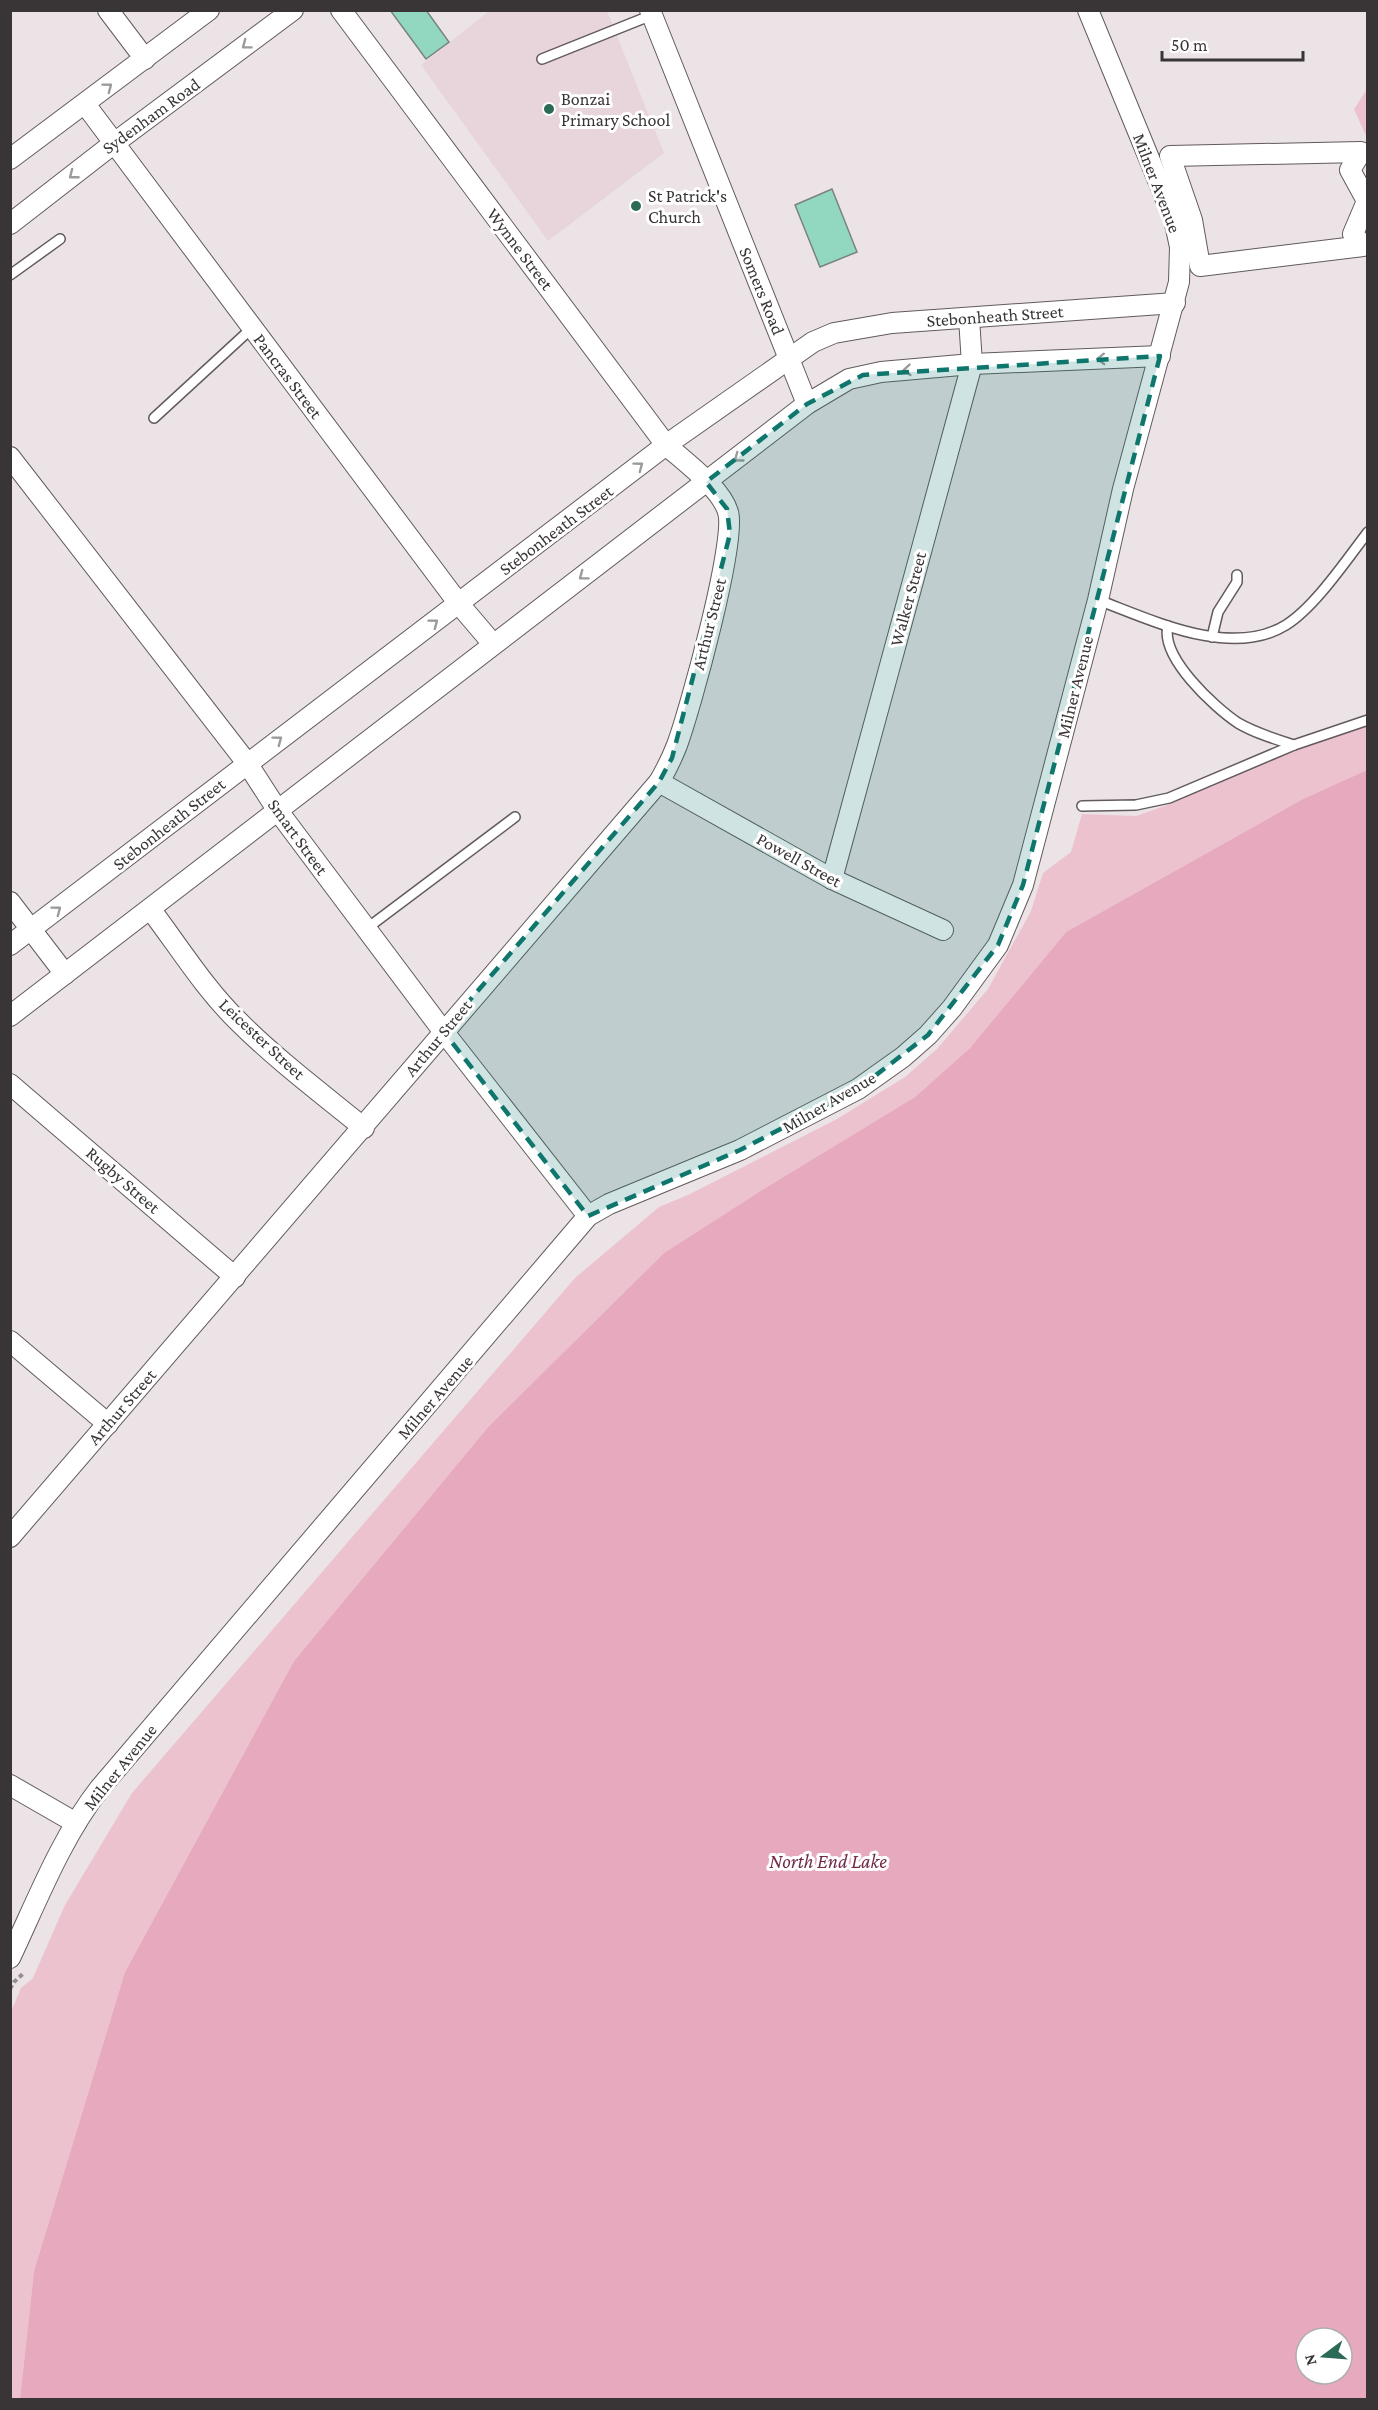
<svg xmlns="http://www.w3.org/2000/svg" width="1378" height="2410" font-family="'Crimson Pro',serif">
<rect width="100%" height="100%" fill="#ece3e6"/>
<path fill="#e7d5db" d="M489 11H607L664 153 548 241 421 65Z"/>
<g fill="#ecc2cf">
<path d="M1367 89H1368L1367 138 1354 109Z"/>
<path d="M1367 715V770L1303 799 1066 932 970 1048 915 1097 762 1190 664 1253 489 1426 294 1661 125 1972 34 2271 20 2399 11 2400V2012L21 1988 33 1978 65 1905 132 1793 575 1278 659 1207 688 1195 837 1119 905 1077 937 1049 988 989 1031 911 1043 873 1071 852 1082 814 1136 816 1170 804Z"/>
</g>
<path fill="#e7a9bd" fill-rule="evenodd" d="M1367 770V2399H20L34 2271 125 1972 294 1661 489 1426 664 1253 762 1190 915 1097 970 1048 1066 932 1303 799ZM1306 2338H1342V2374H1306Z"/>
<g fill="#92d7bf" stroke="#7a837f" stroke-width="1.5">
<path d="M390 10H426L449 42 426 59Z"/>
<path d="M832 189 857 252 820 267 795 205Z"/>
</g>
<g fill="none" stroke-linecap="round" stroke-linejoin="round">
<g stroke="#625a5c" stroke-width="12">
<g id="lane">
<path d="M542 59 652 15"/>
<path d="M10 275 60 239"/>
<path d="M154 418 252 328"/>
<path d="M1098 600C1152 620 1231 659 1286 625 1315 607 1347 559 1368 532"/>
<path d="M1168 626C1160 657 1214 707 1238 723 1255 733 1275 739 1294 745"/>
<path d="M1212 637 1218 612 1237 582V575"/>
<path d="M1082 806 1136 805 1169 798 1294 745 1368 720"/>
<path d="M366 929 515 817"/>
</g>
</g>
<g stroke="#625a5c" stroke-width="22">
<g id="street">
<path d="M108 10 145 59"/>
<path d="M650 10 807 404"/>
<path d="M85 104 459 604 493 644"/>
<path d="M1361 152 1350 170 1367 201 1353 234 1363 246 1200 266 1192 220 1170 156Z"/>
<path d="M10 159 209 10"/>
<path d="M10 224 113 144 293 10"/>
<path d="M10 457 247 763 278 811 443 1031 588 1216"/>
<path d="M659 782 832 879 943 930"/>
<path d="M832 879 972 364 969 318"/>
<path d="M10 902 65 974"/>
<path d="M151 910C179 947 205 989 238 1021 277 1060 321 1093 364 1128"/>
<path d="M10 945 666 445 813 342 834 333 892 323 1175 303"/>
<path d="M10 1016 807 404 849 379 881 372 972 364 1160 356"/>
<path d="M10 1084 235 1277"/>
<path d="M10 1341 108 1424"/>
<path d="M10 1537 659 782C666 770 672 758 677 745 690 710 737 540 728 512 721 488 685 462 666 445L341 10"/>
<path d="M10 1785 76 1823"/>
<path d="M10 1958C37 1901 61 1838 100 1788L588 1216 609 1204 740 1150 858 1089 903 1057 928 1035 952 1008 998 945 1023 885 1098 600 1123 489 1179 282 1180 247 1174 219 1088 10"/>
</g>
</g>
<path stroke="#968f91" stroke-width="4" stroke-dasharray="4.5 3" stroke-linecap="butt" d="M10 1989 14 1982 24 1973"/>
<use href="#lane" stroke="#fff" stroke-width="9"/>
<use href="#street" stroke="#fff" stroke-width="20"/>
</g>
<defs><path id="oneway-chevron" d="M-2-3.5L2.5 0L-2 3.5" fill="none" stroke-width="1.6" stroke-linecap="round" stroke-linejoin="round" transform="scale(1.5)"/></defs>
<g stroke="#9c9a9a">
<use href="#oneway-chevron" transform="translate(246 45) rotate(143)"/>
<use href="#oneway-chevron" transform="translate(108 87) rotate(-37)"/>
<use href="#oneway-chevron" transform="translate(73 175) rotate(142)"/>
<use href="#oneway-chevron" transform="translate(1101 359) rotate(178)"/>
<use href="#oneway-chevron" transform="translate(907 370) rotate(175)"/>
<use href="#oneway-chevron" transform="translate(738 458) rotate(144)"/>
<use href="#oneway-chevron" transform="translate(639 466) rotate(-37)"/>
<use href="#oneway-chevron" transform="translate(583 576) rotate(143)"/>
<use href="#oneway-chevron" transform="translate(434 623) rotate(-37)"/>
<use href="#oneway-chevron" transform="translate(278 740) rotate(-37)"/>
<use href="#oneway-chevron" transform="translate(57 910) rotate(-37)"/>
</g>
<path fill="#0f766e" fill-opacity="0.2" stroke="#0f766e" stroke-width="4.5" stroke-dasharray="12 8" stroke-linejoin="round" d="M1160 356 1023 885 998 945 928 1035 858 1089 740 1150 588 1216 443 1031 659 782 672 758 730 534 727 509 706 482 807 404 863 375Z"/>
<g fill="#2b6a57" stroke="#fff" stroke-width="2">
<circle cx="549" cy="109" r="6"/>
<circle cx="636" cy="206" r="6"/>
</g>
<g text-anchor="middle" stroke-width="6" stroke-linejoin="round" paint-order="stroke">
<g font-size="18" fill="#393536" stroke="#fff" text-anchor="start">
<text x="561" y="105">Bonzai<tspan x="561" dy="21">Primary School</tspan></text>
<text x="648" y="202">St Patrick's<tspan x="648" dy="21">Church</tspan></text>
</g>
<g font-size="18" fill="#393536" stroke="#fff">
<text transform="translate(151 116) rotate(-36)" y="6">Sydenham Road</text>
<text transform="translate(1157 183) rotate(69)" y="6">Milner Avenue</text>
<text transform="translate(520 249) rotate(53)" y="6">Wynne Street</text>
<text transform="translate(762 291) rotate(68)" y="6">Somers Road</text>
<text transform="translate(995 316) rotate(-4)" y="6">Stebonheath Street</text>
<text transform="translate(288 376) rotate(53)" y="6">Pancras Street</text>
<text transform="translate(556 530) rotate(-37)" y="6">Stebonheath Street</text>
<text transform="translate(908 599) rotate(-75)" y="6">Walker Street</text>
<text transform="translate(709 624) rotate(-76)" y="6">Arthur Street</text>
<text transform="translate(1075 687) rotate(-76)" y="6">Milner Avenue</text>
<text transform="translate(169 824) rotate(-38)" y="6">Stebonheath Street</text>
<text transform="translate(298 837) rotate(54)" y="6">Smart Street</text>
<text transform="translate(799 860) rotate(29)" y="6">Powell Street</text>
<text transform="translate(438 1038) rotate(-50)" y="6">Arthur Street</text>
<text transform="translate(262 1039) rotate(43)" y="6">Leicester Street</text>
<text transform="translate(829 1102) rotate(-30)" y="6">Milner Avenue</text>
<text transform="translate(123 1180) rotate(41)" y="6">Rugby Street</text>
<text transform="translate(435 1397) rotate(-49)" y="6">Milner Avenue</text>
<text transform="translate(122 1407) rotate(-49)" y="6">Arthur Street</text>
<text transform="translate(120 1767) rotate(-51)" y="6">Milner Avenue</text>
</g>
<g font-size="20" font-style="italic" fill="#722a48" stroke="#fff">
<text x="828" y="1868">North End Lake</text>
</g>
</g>
<rect width="1378" height="2410" fill="none" stroke="#393536" stroke-width="24"/>
<g transform="translate(1324 2356) rotate(254)"><circle r="28" fill="#ffffff" stroke="#b0aeaf" stroke-width="1.5"/>
<path d="M0-4.5L10 22L0 15L-10 22Z" fill="#2b6a57"/>
<text y="-9" font-size="16" font-weight="bold" text-anchor="middle" fill="#393536">N</text>
</g>
<path d="M1162 51v9h141v-9" fill="none" stroke="#393536" stroke-width="3"/>
<text x="1171" y="51" font-size="18" fill="#393536" stroke="#ffffff" stroke-width="4.5" paint-order="stroke">50 m</text>
</svg>
